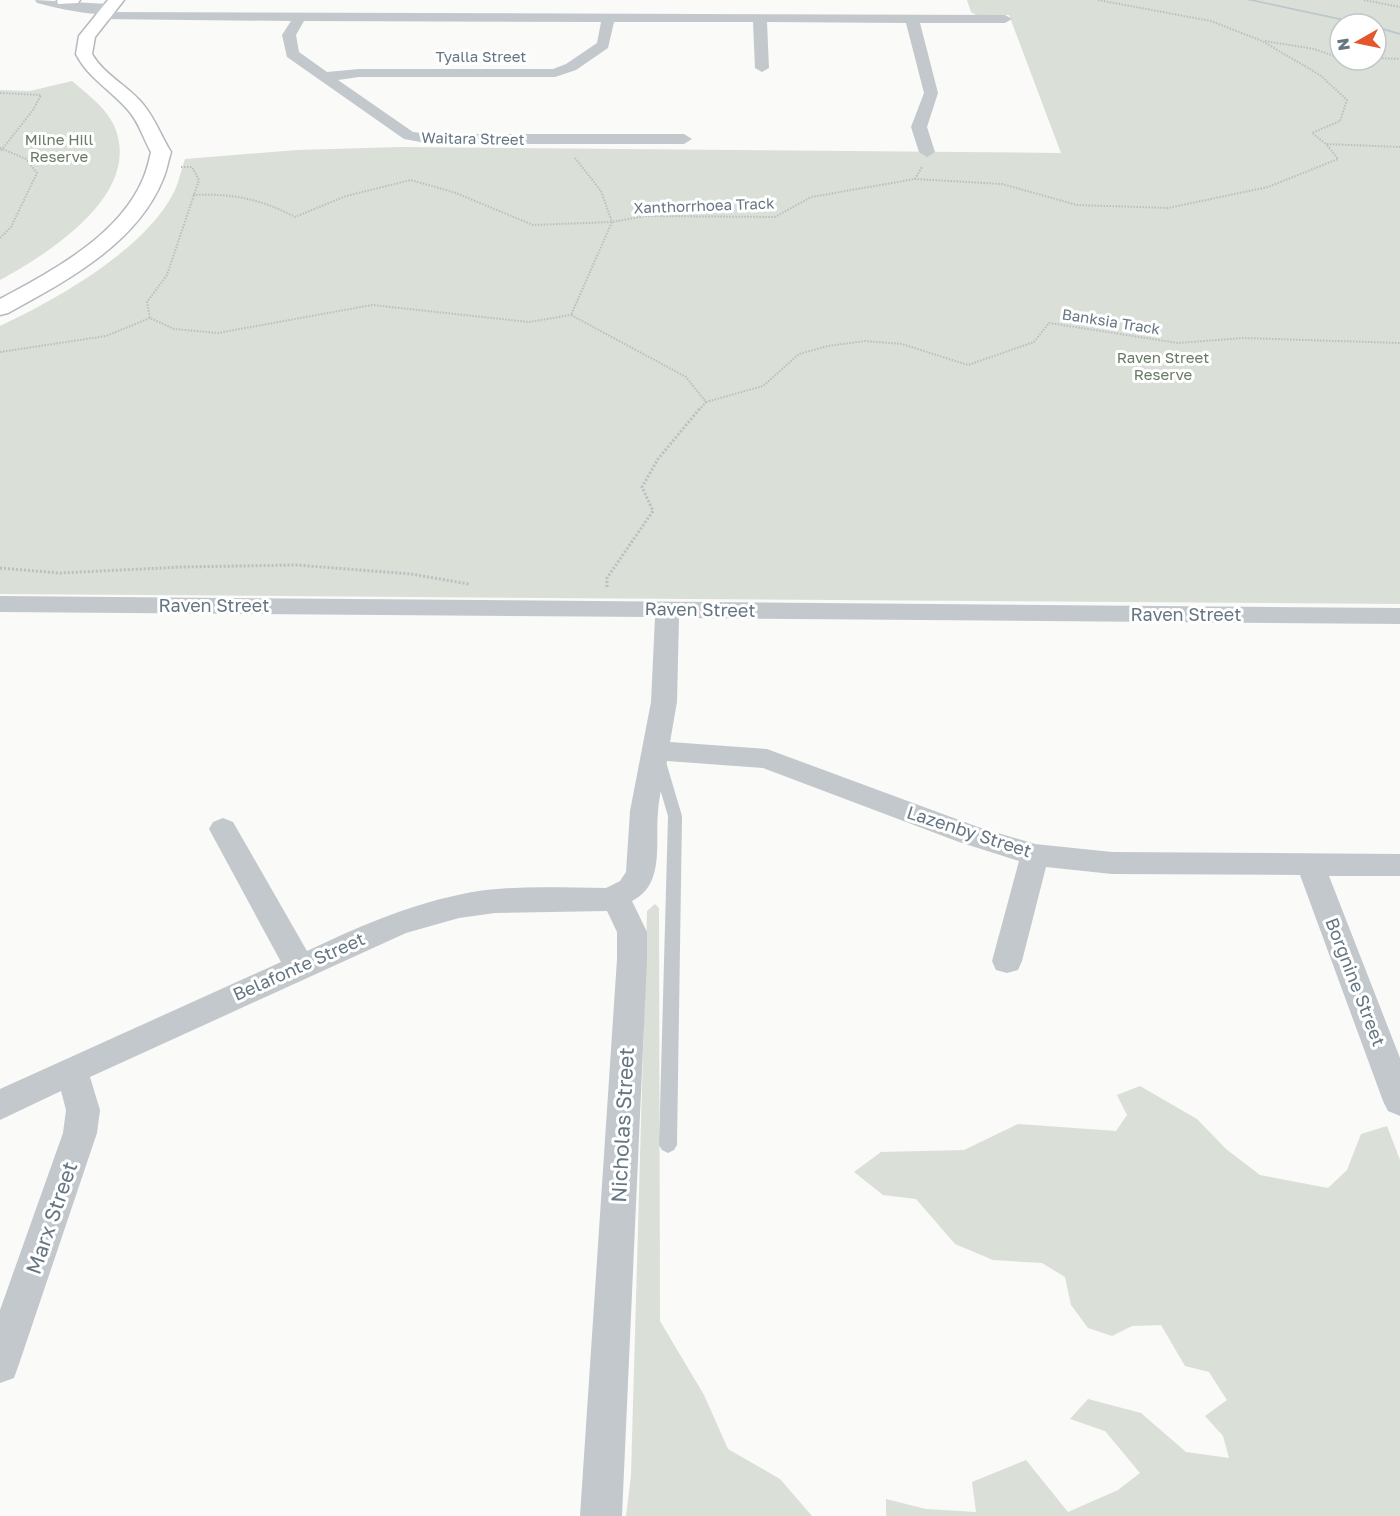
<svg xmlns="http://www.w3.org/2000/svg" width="1400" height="1516" font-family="'Golos Text',sans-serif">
<rect width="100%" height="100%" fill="#fafaf8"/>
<g fill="#dadfd7" fill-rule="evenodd">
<path d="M967 0H1400V604L0 594V326C57 299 143 251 173 194 179 183 181 170 185 159L297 150 400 147 1061 153 1009 15H976L971 12ZM1340 24H1376V60H1340Z"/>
<path d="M72 81C88 95 107 108 115 128 142 195 48 254 0 280V90L30 91Z"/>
<path d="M655 904 659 908 660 1321 704 1395 728 1449 780 1479 812 1516H626L631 1475 647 911Z"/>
<path d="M1140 1086 1197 1119 1226 1149 1260 1175 1328 1188 1347 1170 1361 1134 1387 1126 1400 1160V1516H886V1499L926 1509 976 1512 972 1482 1026 1460 1068 1512 1118 1490 1140 1473 1105 1431 1070 1419 1088 1399 1141 1413 1186 1452 1229 1458 1223 1436 1205 1416 1227 1400 1209 1372 1185 1366 1161 1325 1132 1326 1112 1336 1088 1328 1071 1305 1065 1277 1042 1263 993 1260 955 1244 916 1199 883 1195 854 1172 881 1152 964 1150 1018 1124 1116 1131 1127 1115 1117 1095Z"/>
</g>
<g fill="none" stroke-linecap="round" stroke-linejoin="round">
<g fill="#bbc7cb" fill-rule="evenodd">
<path d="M1247 0H1255L1367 24H1359Z"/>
<path d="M1376 26 1400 33V35L1376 28Z"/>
</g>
<g stroke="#b3babf" stroke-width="3">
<g id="secondary">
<path d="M57 0H80L78 3 58 4Z"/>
<path d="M108 0H124L95 37 92 54C104 75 127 85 142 103 155 118 161 136 171 152 168 161 167 170 163 179 137 244 66 281 8 313L0 315V299C52 271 119 236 143 179 147 170 149 161 151 152 143 138 139 122 128 110 111 90 88 78 76 54L79 36Z"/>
</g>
</g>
<g stroke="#bbbfc2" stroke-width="2" stroke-dasharray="1.5 1.5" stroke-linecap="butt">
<path d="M1098 0 1211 21 1262 41 1320 75 1347 100 1340 121 1312 133 1326 144 1400 147"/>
<path d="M1364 0 1400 7"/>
<path d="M1265 41 1314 49 1340 58"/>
<path d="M1376 58 1400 59"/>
<path d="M0 93 41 95 33 110 0 152"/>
<path d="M0 148 26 159 37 173 11 227 0 238"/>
<path d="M575 158 601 191 612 222 571 315 686 377 706 402 700 409"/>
<path d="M181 167H192L199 180 167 275 147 302 150 318 174 329 218 333 372 305 529 322 571 315"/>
<path d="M915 179 922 167"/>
<path d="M193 195C231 193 261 199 295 217L346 196 411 180 456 193 533 225 612 222 645 216 775 217 811 197 915 179 1002 184 1077 205 1168 208 1268 187 1338 159 1326 144"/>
<path d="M0 352 106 336 150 318"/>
<path d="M706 402 763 386 799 354 828 346 865 341 902 344 968 365 1034 342 1049 323 1178 343 1243 338 1400 343"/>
</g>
<g stroke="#bbbfc2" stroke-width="3" stroke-dasharray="2 2" stroke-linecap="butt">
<path d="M0 568 60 573 182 567 296 565 411 574 469 584"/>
<path d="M607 587V578L653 511 642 487 658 459 701 407"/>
</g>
<path fill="#c3c8cc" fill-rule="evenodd" d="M659 757 666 762 682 816 677 1145 674 1150 668 1153 662 1150 659 1145 668 816 652 762Z"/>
<g fill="#c3c8cc" fill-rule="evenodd">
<path d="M103 12 1005 15 1012 19 1005 23H920L938 93 927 127 935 152 927 157 919 152 911 127 924 93 906 23 767 22 769 68 762 72 755 68 753 22H614L608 48 576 70 555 77H359L338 80 413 132 431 134H684L692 139 684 144H431L404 139 287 57 282 35 291 21 98 19 96 16 98 13ZM304 21 601 22 597 43 566 64 553 69H359L327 72 299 52 296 35Z"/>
<path d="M0 596 1400 608V624L679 618 677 702 670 742 767 749 978 827 1035 844 1112 852 1400 854V876H1329L1400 1058V1116L1388 1111 1383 1101 1300 875 1112 874 1046 867 1022 961 1018 970 1007 973 996 970 992 961 1019 861 959 842 763 768 667 761C664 778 659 795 658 812 655 843 665 885 632 901L647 932V959L622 1516H580L617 959V932L607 911 495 913 459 918 406 933 90 1077 100 1110 97 1133 19 1364 14 1378 0 1383V1310L63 1133 66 1110 61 1091 0 1120V1089L281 962 209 829 213 822 223 818 233 822 307 951C356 928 405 906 458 895 505 884 557 888 606 888L620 881 626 872 630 811 651 702 655 617 0 612Z"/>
</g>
<path fill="#c3c8cc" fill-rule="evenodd" d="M35 0 108 4 116 9C106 21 53 7 37 3Z"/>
<use href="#secondary" fill="#fff" fill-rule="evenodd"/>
</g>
<g text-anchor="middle" stroke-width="6" stroke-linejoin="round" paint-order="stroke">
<g font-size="15" fill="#657683" stroke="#fff">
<text x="481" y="62">Tyalla Street</text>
<text transform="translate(473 139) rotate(1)" y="5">Waitara Street</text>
<text transform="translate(704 206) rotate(-2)" y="5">Xanthorrhoea Track</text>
<text transform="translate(1111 322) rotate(9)" y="5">Banksia Track</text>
</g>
<g font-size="15" fill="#687a64" stroke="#fff">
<text x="59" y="145">Milne Hill<tspan x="59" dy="17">Reserve</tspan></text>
<text x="1163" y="363">Raven Street<tspan x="1163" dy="17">Reserve</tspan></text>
</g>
<g font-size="18" fill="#657683" stroke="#fff">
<text x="214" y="612">Raven Street</text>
<text transform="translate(700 610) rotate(1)" y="6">Raven Street</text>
<text x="1186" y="621">Raven Street</text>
<text transform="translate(969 832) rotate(18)" y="6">Lazenby Street</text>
<text transform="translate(299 967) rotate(-24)" y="6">Belafonte Street</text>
<text transform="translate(1355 982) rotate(69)" y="6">Borgnine Street</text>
</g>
<g font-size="21" fill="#657683" stroke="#fff">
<text transform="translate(623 1125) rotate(-87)" y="7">Nicholas Street</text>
<text transform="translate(52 1218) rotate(-71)" y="7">Marx Street</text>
</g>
</g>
<g transform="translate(1358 42) rotate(261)"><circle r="28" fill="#ffffff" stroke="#c1c8cd" stroke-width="1.5"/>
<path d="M0-4.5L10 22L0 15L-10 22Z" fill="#e4572e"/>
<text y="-9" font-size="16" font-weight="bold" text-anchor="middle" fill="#657683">N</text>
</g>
</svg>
